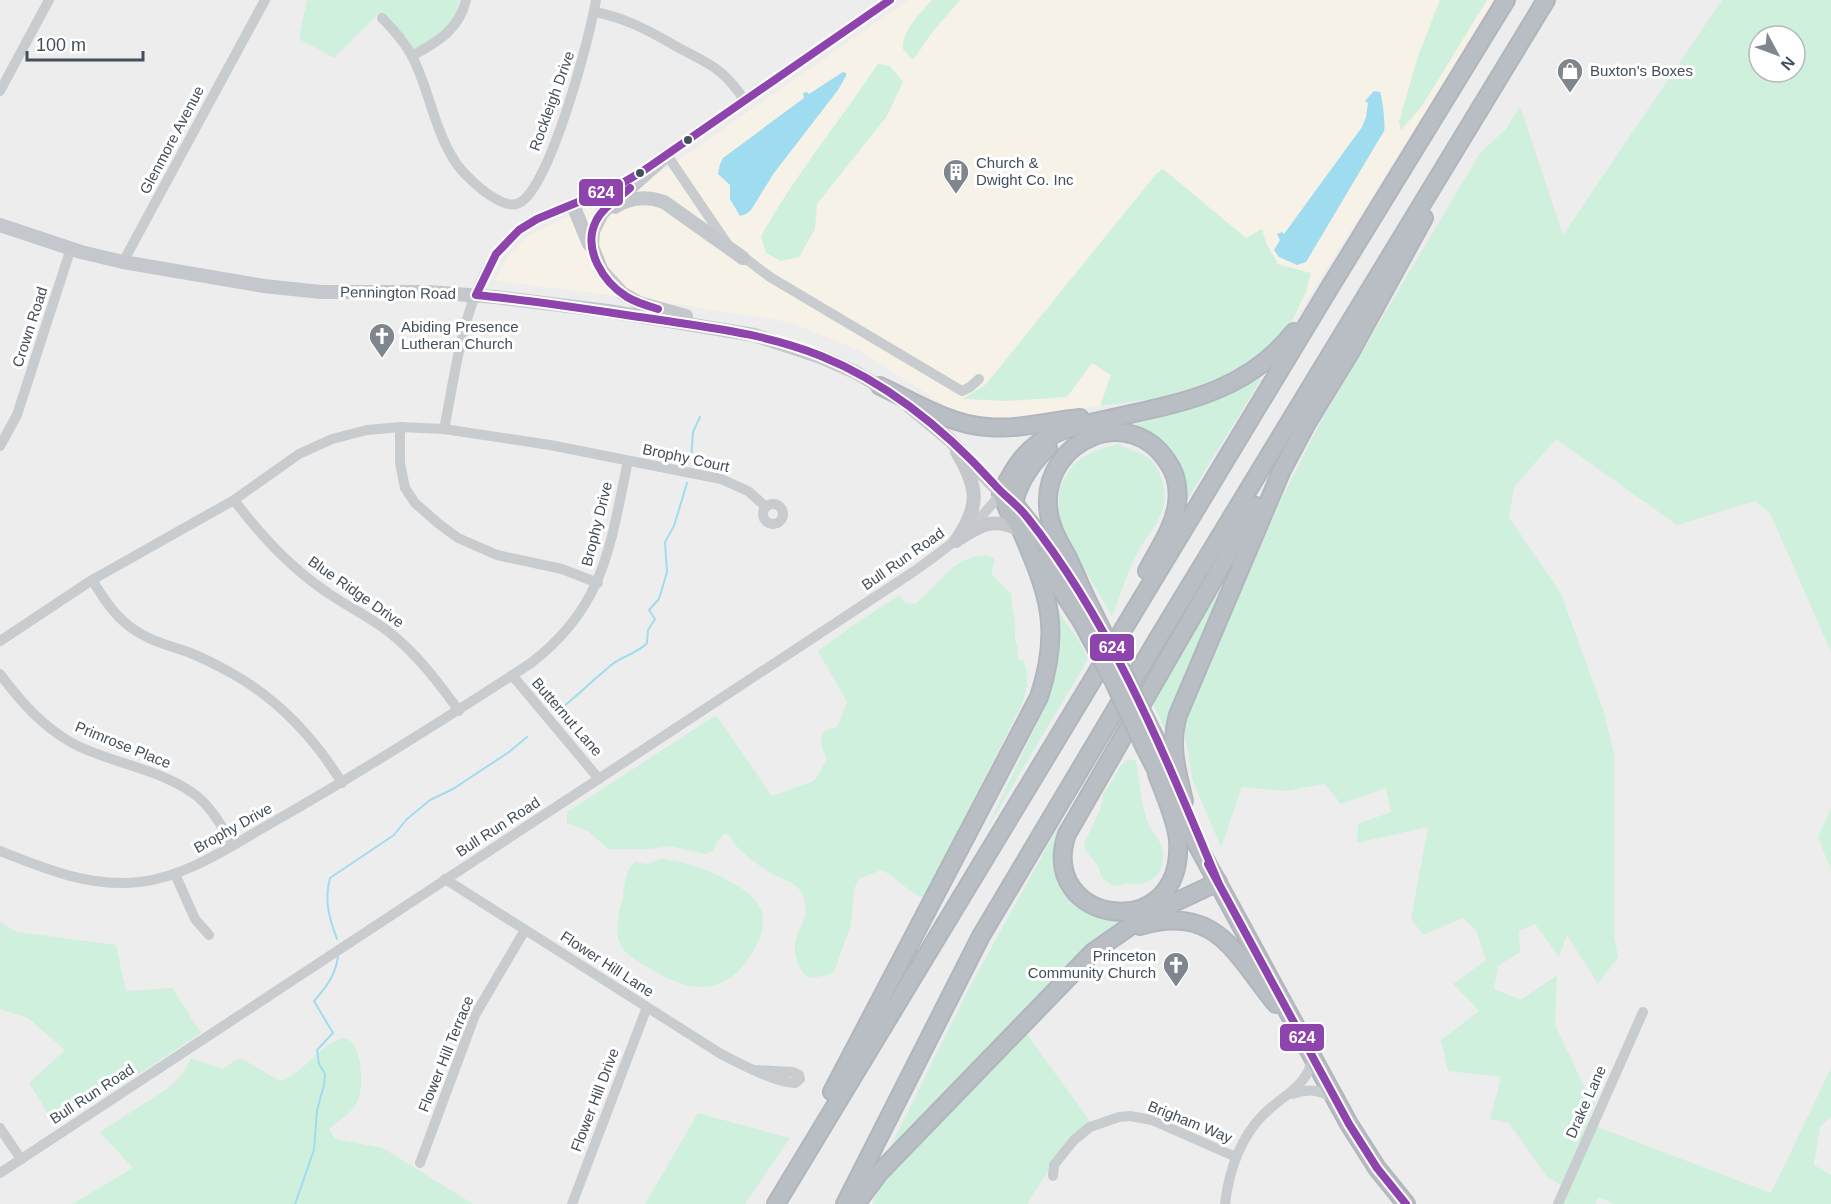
<svg xmlns="http://www.w3.org/2000/svg" width="1831" height="1204" font-family="Arial,sans-serif">
<rect width="100%" height="100%" fill="#eeeded"/>
<path fill="#f6f2e7" d="M908 0H1497L1290 326 1222 380 1155 399 985 420 953 411 861 351 789 322 664 302 495 281 508 257 526 237 666 169Z"/>
<g fill="#cff0dc" fill-rule="evenodd">
<path d="M307 0H459L453 27 416 52 379 13 334 58 299 39Z"/>
<path d="M932 0H960L930 35 916 56 912 59 903 49C901 31 921 13 932 0Z"/>
<path d="M1440 0H1487L1422 106 1401 130 1399 122 1418 56Z"/>
<path d="M1722 0H1831V652L1770 513 1755 501 1677 525 1556 439 1514 487 1509 517 1561 594 1604 712 1614 754V934L1618 957 1598 984 1567 935 1559 957 1535 924 1519 931 1520 952 1498 966 1494 989 1521 1000 1557 975 1555 1025 1585 1088 1599 1093 1587 1123 1771 1193 1831 1068V1117L1820 1127 1814 1165 1831 1175V1204H1615L1598 1197 1595 1204H1559L1566 1188 1547 1177 1509 1123 1490 1119 1501 1077 1448 1071 1441 1040 1479 1011 1453 984 1486 960 1476 930 1463 918 1423 935 1411 919 1428 827 1357 843 1358 824 1391 812 1386 788 1341 804 1325 784 1285 791 1242 787 1221 847 1193 782 1183 724 1280 502 1322 419 1480 153 1506 129 1520 106 1563 235ZM1759 36H1795V72H1759Z"/>
<path d="M878 64 890 66 903 82 887 116 817 204 815 229 799 257 781 261 766 253 761 236C795 175 839 122 878 64Z"/>
<path d="M1163 169 1246 238 1262 229 1266 243 1278 264 1311 273 1306 292 1290 326 1260 359 1222 380 1155 399 1100 406 1111 375 1092 363 1067 397 1007 401 963 399 986 384 1156 174Z"/>
<path d="M1262 378 1185 503 1178 469 1164 445 1127 427 1183 410Z"/>
<path d="M1118 444C1130 451 1142 451 1151 460 1156 465 1160 474 1162 481 1172 515 1150 527 1136 556 1126 575 1120 596 1112 616L1057 522 1060 486 1073 465 1083 457 1097 450Z"/>
<path d="M1253 523 1166 731 1151 700Z"/>
<path d="M986 555 993 557 995 560 991 573 1012 595C1010 604 1015 612 1015 621 1016 631 1013 638 1018 647V659L1024 661C1030 677 1027 688 1022 704L924 898C906 892 898 877 881 870L859 879 854 889 851 925 834 972 829 975 809 978C799 971 794 957 795 945 797 924 814 916 801 892 796 882 783 880 774 875 762 868 750 859 740 850 734 845 732 837 725 833L718 841 712 852 705 854 671 846 648 849H608L588 831 567 823V812L716 715 772 796 814 781 827 760C824 752 816 735 827 730 830 728 834 728 837 727L847 702 818 651 855 624 899 595 906 603 915 604C941 584 951 557 986 555Z"/>
<path d="M1058 611 1079 641 1088 659 985 832 1048 700 1060 651Z"/>
<path d="M1129 759 1136 761C1140 781 1141 801 1147 821 1150 830 1158 837 1161 845 1168 862 1159 881 1140 884 1136 885 1131 883 1126 883 1121 884 1118 886 1113 886L1102 878 1097 864 1086 851 1084 844 1100 810 1104 792 1113 780 1120 766Z"/>
<path d="M1831 808V870L1818 837Z"/>
<path d="M1061 822 1059 841 1062 885 1094 916 1123 921 1086 951 883 1162 970 986Z"/>
<path d="M660 859C686 859 753 884 762 911 767 928 757 945 749 958 721 999 686 991 649 968 641 963 629 957 623 949 612 933 620 912 623 895 625 883 625 870 635 862L647 864Z"/>
<path d="M0 922 17 932 116 945 126 991 172 988 201 1033 145 1070 55 1125 29 1083 65 1050 28 1018 0 1009Z"/>
<path d="M1026 1033 1092 1124 1065 1145 1027 1204H872L883 1182Z"/>
<path d="M342 1038C347 1039 351 1040 354 1045 362 1058 364 1091 356 1104 350 1115 338 1120 329 1130L335 1139 383 1148 473 1204H72L133 1168 100 1132 165 1090 182 1075 191 1058 222 1069 236 1060 242 1059 280 1081C302 1076 317 1046 342 1038Z"/>
<path d="M698 1113 790 1138 745 1204H645Z"/>
</g>
<g fill="#a0dcf0">
<path d="M843 72 846 73V76L838 90 774 173 751 210 746 214 740 216 730 199V185L718 174 720 164 723 158 804 98 803 93 807 92 809 94Z"/>
<path d="M1374 91 1380 92C1382 96 1386 126 1384 131L1306 262 1297 265 1279 257 1274 250 1280 240 1277 234 1282 232 1284 234 1362 127 1366 117 1368 103 1365 101Z"/>
</g>
<g fill="none" stroke-linecap="round" stroke-linejoin="round">
<g stroke="#a0dcf0" stroke-width="2">
<path d="M691 460 693 432 700 417"/>
<path d="M563 707C579 694 593 680 609 667 620 656 636 655 647 643L648 630 655 619 649 610 659 599 667 572 665 542 674 526 687 483"/>
<path d="M337 939C329 918 324 900 330 878L394 835 406 820 430 800 453 789 509 752 527 737"/>
<path d="M295 1204 314 1150 317 1110 324 1085 325 1074 319 1064 317 1050 333 1033 314 1001C327 986 335 976 338 957"/>
</g>
<g stroke="#b1b6bd" stroke-width="20">
<g id="highway">
<path d="M880 386C914 402 950 425 988 427 1018 430 1050 421 1080 418"/>
<path d="M1001 493C1011 475 1019 458 1036 445 1056 429 1084 424 1108 419 1180 403 1246 393 1294 332"/>
<path d="M1001 493 1008 510 1026 537"/>
<path d="M1013 502 1060 562"/>
<path d="M1013 513C1014 488 1031 464 1048 447"/>
<path d="M1042 560 1082 622"/>
<path d="M1092 610C1083 593 1076 574 1067 556 1058 540 1049 525 1048 506 1044 440 1129 403 1167 461 1176 473 1179 489 1177 504 1174 527 1158 550 1147 571"/>
<path d="M1154 736 1170 771"/>
<path d="M1145 748 1163 783"/>
<path d="M1157 774C1164 793 1176 819 1178 840 1185 948 1036 924 1067 834L1256 506"/>
<path d="M1184 801C1177 770 1169 747 1178 715L1282 470 1307 423 1351 351 1424 218"/>
<path d="M1177 808 1349 1124 1377 1168 1406 1204"/>
<path d="M1140 926C1216 903 1235 954 1276 1004"/>
<path d="M832 1092 1039 697C1062 628 1048 593 1021 530"/>
<path d="M776 1204 1330 287 1506 0"/>
<path d="M845 1204 981 936 1157 640 1546 0"/>
<path d="M856 1204 880 1172 1093 952 1142 918 1218 882"/>
</g>
</g>
<g stroke="#c9ccce" stroke-width="10">
<path d="M594 12C623 17 646 29 672 44 707 64 721 65 745 101"/>
<path d="M382 18C394 30 405 42 413 58 429 90 434 128 454 160 462 174 501 212 519 203 550 189 590 36 596 0"/>
<path d="M412 56C437 42 459 30 466 0"/>
<path d="M0 91 49 0"/>
<path d="M667 155 726 242"/>
<path d="M663 158 890 0"/>
<path d="M737 252 770 277 962 391 970 387 979 379"/>
<path d="M123 262 265 0"/>
<path d="M400 427V463L405 488 415 503 439 524 458 538 497 555 562 569 598 583"/>
<path d="M444 429C458 363 466 260 530 223 544 215 559 211 573 205 595 196 619 186 640 174"/>
<path d="M0 446 17 415 71 248"/>
<path d="M234 500C261 536 290 568 328 593 348 607 370 617 389 632 417 654 438 682 459 711"/>
<circle cx="773" cy="514" r="10"/>
<path d="M92 580C103 597 113 614 129 626 147 640 167 645 188 652 203 658 219 666 233 674 279 700 315 739 342 783"/>
<path d="M0 641 92 580 234 500 299 454 332 439 367 430 400 427 444 429 550 445 721 479 748 491 766 507"/>
<path d="M0 674C20 701 42 726 72 743 111 764 164 769 198 797 213 810 223 828 233 845"/>
<path d="M512 675 599 779"/>
<path d="M0 851C45 869 91 888 140 882 187 876 228 848 268 825 358 774 445 719 531 663 605 606 610 546 628 461"/>
<path d="M175 874 195 919 209 935"/>
<path d="M445 879 721 1054C741 1064 774 1082 795 1083L800 1079 799 1075 793 1072 756 1070"/>
<path d="M1293 1094C1310 1088 1318 1090 1334 1098"/>
<path d="M0 1128 21 1159"/>
<path d="M420 1163 475 1015 525 930"/>
<path d="M0 1173 913 572C946 549 977 525 1001 493"/>
<path d="M1053 1176 1054 1165 1074 1140 1090 1127 1119 1117 1130 1116 1152 1120 1236 1157"/>
<path d="M572 1204 647 1007"/>
<path d="M1225 1204C1229 1171 1239 1140 1262 1116 1283 1094 1305 1090 1313 1058"/>
<path d="M1558 1204 1643 1012"/>
</g>
<g stroke="#c4c8cc" stroke-width="14">
<path d="M667 155 602 213 593 231 592 246 602 271 622 293 639 303 686 316"/>
<path d="M573 205 589 244"/>
<path d="M615 207C630 197 647 196 664 202L743 258"/>
<path d="M0 225 81 252 123 262 264 286 321 292H428L495 297 608 311 754 335 821 357 855 372 889 392"/>
<path d="M909 406 950 440 1001 493"/>
<path d="M960 538C984 523 993 518 1021 530"/>
<path d="M956 541C980 506 979 489 957 452"/>
</g>
<use href="#highway" stroke="#b9bec4" stroke-width="16"/>
<g stroke="#b1b6bd" stroke-width="20" stroke-linecap="butt">
<g id="highway-bridge">
<path d="M1092 610 1154 736"/>
<path d="M1082 622 1113 680 1145 748"/>
</g>
</g>
<use href="#highway-bridge" stroke="#b9bec4" stroke-width="16"/>
<g stroke="#fff" stroke-width="12">
<g id="bus-1">
<path d="M890 0 643 171 619 185 537 219 519 230 496 254 476 295C538 301 599 311 660 320 714 328 770 335 821 356 888 383 946 431 994 484 1004 496 1017 504 1027 517 1113 625 1165 756 1218 882"/>
<path d="M630 188C619 198 603 207 596 221 582 249 603 282 627 297 637 303 648 306 658 309"/>
<path d="M1208 864 1349 1124 1377 1168 1406 1204"/>
</g>
</g>
<use href="#bus-1" stroke="#8e44ad" stroke-width="8"/>
</g>
<defs>
<g id="shop-pin" transform="scale(1.35)"><path d="M0 17L-7.5 6A9.5 9.5 0 1 1 7.5 6Z" fill="#7f868e" stroke="#fff"/><path d="M-5-2.5h2.3a2.7 3.5 0 0 1 5.4 0H5L5.5 6h-11ZM-1.5-2.5h3a1.5 2.3 0 0 0-3 0Z" fill="#fff"/></g>
<g id="building-pin" transform="scale(1.35)"><path d="M0 17L-7.5 6A9.5 9.5 0 1 1 7.5 6Z" fill="#7f868e" stroke="#fff"/><path d="M-4-6H4V6H1V3H-1V6H-4ZM-2.5-4.3h1.7v1.8h-1.7ZM.8-4.3h1.7v1.8H.8ZM-2.5-1h1.7V.8h-1.7ZM.8-1h1.7V.8H.8Z" fill="#fff"/></g>
<g id="church-pin" transform="scale(1.35)"><path d="M0 17L-7.5 6A9.5 9.5 0 1 1 7.5 6Z" fill="#7f868e" stroke="#fff"/><path d="M-1.2-6h2.4v3.5h3.3v2.4h-3.3V6h-2.4V-.1h-3.3v-2.4h3.3Z" fill="#fff"/></g>
</defs>
<g fill-rule="evenodd">
<use href="#shop-pin" x="1570" y="71"/>
<use href="#building-pin" x="956" y="172"/>
<use href="#church-pin" x="382" y="336"/>
<use href="#church-pin" x="1176" y="965"/>
</g>
<g fill="#434f5b" stroke="#fff" stroke-width="2">
<circle cx="688" cy="140" r="5"/>
<circle cx="640" cy="173" r="5"/>
</g>
<g text-anchor="middle" stroke-width="6" stroke-linejoin="round" paint-order="stroke">
<g font-size="15" fill="#434f5b" stroke="#fff" text-anchor="start">
<text x="1590" y="76">Buxton's Boxes</text>
<text x="976" y="168">Church &amp;<tspan x="976" dy="17">Dwight Co. Inc</tspan></text>
<text x="401" y="332">Abiding Presence<tspan x="401" dy="17">Lutheran Church</tspan></text>
<text x="1156" y="961" text-anchor="end">Princeton<tspan x="1156" dy="17">Community Church</tspan></text>
</g>
<g font-size="15" fill="#434f5b" stroke="#fff">
<text transform="translate(552 101) rotate(-70)" y="5">Rockleigh Drive</text>
<text transform="translate(172 140) rotate(-62)" y="5">Glenmore Avenue</text>
<text transform="translate(398 293) rotate(1)" y="5">Pennington Road</text>
<text transform="translate(30 327) rotate(-72)" y="5">Crown Road</text>
<text transform="translate(686 458) rotate(12)" y="5">Brophy Court</text>
<text transform="translate(597 524) rotate(-76)" y="5">Brophy Drive</text>
<text transform="translate(903 559) rotate(-35)" y="5">Bull Run Road</text>
<text transform="translate(356 592) rotate(35)" y="5">Blue Ridge Drive</text>
<text transform="translate(567 717) rotate(49)" y="5">Butternut Lane</text>
<text transform="translate(123 745) rotate(22)" y="5">Primrose Place</text>
<text transform="translate(498 827) rotate(-33)" y="5">Bull Run Road</text>
<text transform="translate(233 828) rotate(-29)" y="5">Brophy Drive</text>
<text transform="translate(607 964) rotate(33)" y="5">Flower Hill Lane</text>
<text transform="translate(446 1054) rotate(-68)" y="5">Flower Hill Terrace</text>
<text transform="translate(92 1094) rotate(-33)" y="5">Bull Run Road</text>
<text transform="translate(595 1100) rotate(-69)" y="5">Flower Hill Drive</text>
<text transform="translate(1586 1102) rotate(-66)" y="5">Drake Lane</text>
<text transform="translate(1190 1122) rotate(22)" y="5">Brigham Way</text>
</g>
</g>
<g stroke="#fff" stroke-width="2">
<rect x="578" y="178" width="46" height="29" rx="6" fill="#8e44ad"/>
<rect x="1089" y="633" width="46" height="29" rx="6" fill="#8e44ad"/>
<rect x="1279" y="1023" width="46" height="29" rx="6" fill="#8e44ad"/>
</g>
<g font-size="16" text-anchor="middle" font-weight="bold" fill="#fff">
<text x="601" y="198">624</text>
<text x="1112" y="653">624</text>
<text x="1302" y="1043">624</text>
</g>
<g transform="translate(1777 54) rotate(131)"><circle r="28" fill="#ffffff" stroke="#b4b9bd" stroke-width="1.5"/>
<path d="M0-4.5L10 22L0 15L-10 22Z" fill="#7f868e"/>
<text y="-9" font-size="16" font-weight="bold" text-anchor="middle" fill="#434f5b">N</text>
</g>
<path d="M27 51v9h116v-9" fill="none" stroke="#434f5b" stroke-width="3"/>
<text x="36" y="51" font-size="18" fill="#434f5b" stroke="#ffffff" stroke-width="4.5" paint-order="stroke">100 m</text>
</svg>
